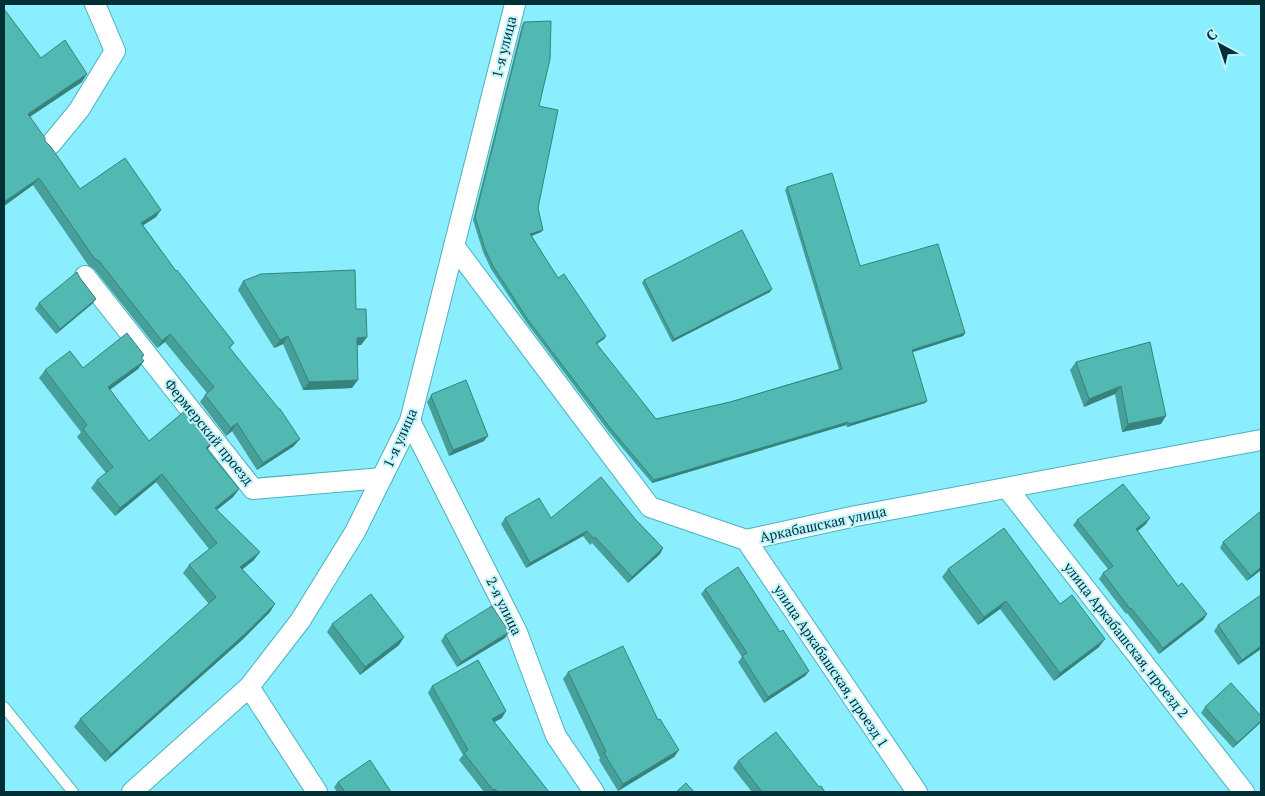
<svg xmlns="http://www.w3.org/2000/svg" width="1265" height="796" font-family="'PT Serif',serif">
<rect width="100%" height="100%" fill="#8aeefe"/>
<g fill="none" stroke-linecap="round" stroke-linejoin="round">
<g stroke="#4ab2c1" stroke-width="12">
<path id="service" d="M4 707 73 792"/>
</g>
<g stroke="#4ab2c1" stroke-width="22">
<g id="minor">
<path d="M51 144 79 110 115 51 95 4"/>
<path d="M454 246 650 507 746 540 851 517 1261 440"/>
<path d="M85 276 253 489 382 478"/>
<path d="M410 421 517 632 556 736 594 792"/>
<path d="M1007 488 1244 792"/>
<path d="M746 540 917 792"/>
<path d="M249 687 317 792"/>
<path d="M132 792 249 687 300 621 355 532 410 421 515 4"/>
</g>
</g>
<use href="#service" stroke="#fff" stroke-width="10"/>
<use href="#minor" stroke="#fff" stroke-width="20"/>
</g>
<g fill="#469f98">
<path d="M524 22 539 106 538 208 541 232 532 236 558 278 606 336 604 339 596 344 656 419 730 402 839 369 785 190 787 187 860 266 965 333 963 336 912 352 927 401 925 403 847 427 846 425 652 483 609 432 526 322 491 269 483 252 473 220 522 25Z"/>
<path d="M41 58 82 82 30 117 45 141 80 189 156 217 143 225 176 271 234 343 230 348 294 446 257 470 232 431 226 436 200 402 205 395 207 393 165 342 157 348 94 269 88 265 33 185 4 206Z"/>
<path d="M80 278 96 299 92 304 56 334 35 309 39 303Z"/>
<path d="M644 280 770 292 672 342 642 283Z"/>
<path d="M243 281 356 309 367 337 361 345H357L352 388 303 390 283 344 274 348 238 290Z"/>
<path d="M1150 342 1161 424 1122 432 1115 394 1084 407 1070 370 1076 362Z"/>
<path d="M144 355 142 358 138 369 110 390 149 441 213 442 207 450 239 489 233 497 217 510 254 560 242 570 270 612 242 640 105 762 74 727 80 719 209 604 183 573 189 565 209 549 156 482 115 516 91 488 97 480 106 473 77 437 81 432 39 378 45 370 83 368Z"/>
<path d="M432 394 484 441 449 456 427 402Z"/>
<path d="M1261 511V570L1247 581 1220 548 1223 542Z"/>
<path d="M505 518 636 520 663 548 660 554 628 583 592 543 590 545 583 536 526 568 501 524Z"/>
<path d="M1077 520 1146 524 1138 531 1178 586 1207 614 1203 620 1159 654 1127 613 1126 614 1099 579 1103 573 1108 569 1073 525Z"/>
<path d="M948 569 1060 604 1099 647 1054 681 1000 609 978 625 942 577Z"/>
<path d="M705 589 780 632 809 671 805 676 764 703 738 662 742 657 701 594Z"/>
<path d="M1261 596V649L1238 665 1214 631 1218 625Z"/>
<path d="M332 624 404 637 399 645 360 675 327 632Z"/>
<path d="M445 635 505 638 457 667 441 641Z"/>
<path d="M568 672 679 750 674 757 618 791 599 760 600 758 563 679Z"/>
<path d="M432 686 502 718 494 722 549 792H484L459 760 463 755 428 693Z"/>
<path d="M1205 707 1261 716V722L1259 724 1233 748 1201 713Z"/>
<path d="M738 761 819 787 825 792H752L733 768Z"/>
<path d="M338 782 391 792H337L334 787Z"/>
</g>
<g fill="#39827c">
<path d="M87 74 82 82 23 121 28 114Z"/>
<path d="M39 178 33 185 4 206V202Z"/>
<path d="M161 210 156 217 136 230 141 223Z"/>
<path d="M543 230 541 232 528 237 530 234Z"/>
<path d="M772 289 770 292 672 342 674 339Z"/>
<path d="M96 299 92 304 56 334 60 329Z"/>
<path d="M965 333 963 336 910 353 912 350Z"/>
<path d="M170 334 165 342 157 348 162 341Z"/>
<path d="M288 336 283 344 274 348 280 340Z"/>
<path d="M606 336 604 339 594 346 596 343Z"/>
<path d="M367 337 361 345 351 346 357 338Z"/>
<path d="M144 361 138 369 102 395 108 387Z"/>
<path d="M358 380 352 388 303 390 309 382Z"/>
<path d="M1121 386 1115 394 1084 407 1089 399Z"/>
<path d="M927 401 925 403 847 427 849 424Z"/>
<path d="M1166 416 1161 424 1122 432 1128 424Z"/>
<path d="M848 422 846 425 652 483 654 480Z"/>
<path d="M237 423 232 431 226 436 231 428Z"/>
<path d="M488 436 484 441 449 456 453 450Z"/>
<path d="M300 439 294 446 257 470 263 463Z"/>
<path d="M213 442 207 450 206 448Z"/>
<path d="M162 474 156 482 115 516 120 508Z"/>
<path d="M239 489 233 497 209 516 215 508Z"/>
<path d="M1150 518 1146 524 1132 535 1136 529Z"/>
<path d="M587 531 583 536 526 568 530 563Z"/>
<path d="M663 548 660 554 628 583 632 577Z"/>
<path d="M260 552 254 560 234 575 240 567Z"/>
<path d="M1261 567V570L1247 581 1251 576Z"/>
<path d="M1006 601 1000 609 978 625 984 617Z"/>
<path d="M275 604 270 612 242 640 105 762 111 754Z"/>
<path d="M1207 614 1203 620 1159 654 1163 648Z"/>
<path d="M509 632 505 638 457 667 461 662Z"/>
<path d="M404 637 399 645 360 675 365 667Z"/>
<path d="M1105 639 1099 647 1054 681 1060 673Z"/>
<path d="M1261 646V649L1238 665 1242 660Z"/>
<path d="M809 671 805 676 764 703 768 697Z"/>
<path d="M506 711 502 718 487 726 492 719Z"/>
<path d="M1261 721 1259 724 1233 748 1237 743Z"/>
<path d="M679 750 674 757 618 791 623 784Z"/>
</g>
<g fill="#51b9b1" stroke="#39827c">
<path d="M4 9 41 58 65 40 87 74 28 114 45 138V141L51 147 80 189 125 158 161 210 141 223 176 271 177 270 234 343 229 347 279 409H280L300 439 263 463 237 423 231 428 205 395 214 387 170 334 162 341 99 261 94 258 39 178 4 202Z"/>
<path d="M551 21 550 59 539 106 558 110 538 208 543 230 530 234 558 278 564 274 606 336 596 343 656 419 730 402 842 369 787 187 832 173 860 266 938 244 965 333 912 350 927 401 849 424 848 422 654 480 611 429 528 320 493 266 485 249 475 217 524 22Z"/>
<path d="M742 230 772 289 674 339 644 280Z"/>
<path d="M355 270 356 309H366L367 337 357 338 358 380 309 382 288 336 280 340 243 281 261 274Z"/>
<path d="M77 272 80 278 96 299 60 329 39 303Z"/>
<path d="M127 333 144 355 141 357 144 361 108 387 149 441 187 409 213 442 206 448 239 489 215 508 260 552 240 567 275 604 247 632 111 754 80 719 216 597 189 565 217 543 162 474 120 508 97 480 113 467 83 429 87 425 45 370 70 351 83 368Z"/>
<path d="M1150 342 1166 416 1128 424 1121 386 1089 399 1076 362Z"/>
<path d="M466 380 488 436 453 450 431 396 432 394Z"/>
<path d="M601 477 636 520 663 548 632 577 595 537 594 539 587 531 530 563 505 518 539 498 551 518Z"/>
<path d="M1123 484 1150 518 1136 529 1178 586 1182 583 1207 614 1163 648 1131 608 1130 609 1103 573 1113 566 1077 520Z"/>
<path d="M1261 511V567L1251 576 1223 542Z"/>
<path d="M1004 528 1060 604 1072 595 1105 639 1060 673 1006 601 984 617 948 569Z"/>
<path d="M738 567 780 632 783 630 809 671 768 697 742 656 747 653 705 589Z"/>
<path d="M371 594 404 637 365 667 332 624Z"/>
<path d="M1261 595V646L1242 660 1218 625Z"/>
<path d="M492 606 509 632 461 662 445 635Z"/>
<path d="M623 646 658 720 660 719 679 750 623 784 604 753 606 752 568 672Z"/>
<path d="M478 660 506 711 492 719 549 792H498L495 789 493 790 464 753 468 750 432 686Z"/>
<path d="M1231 683 1261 716V721L1237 743 1205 707Z"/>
<path d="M776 732 819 787 821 786 825 792H762L738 761Z"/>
<path d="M370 760 391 792H345L338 782Z"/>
<path d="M686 783 694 792H676Z"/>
</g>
<g text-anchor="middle" stroke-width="4" stroke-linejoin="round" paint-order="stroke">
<g font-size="14" fill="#002f35" stroke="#bdf5fe">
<text transform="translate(504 47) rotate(-76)" y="5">1-я улица</text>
<text transform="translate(209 432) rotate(51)" y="5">Фермерский проезд</text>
<text transform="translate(400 438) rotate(-66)" y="5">1-я улица</text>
<text transform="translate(823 524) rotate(-12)" y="5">Аркабашская улица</text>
<text transform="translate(504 606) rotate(64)" y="5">2-я улица</text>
<text transform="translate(1126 640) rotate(52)" y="5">улица Аркабашская, проезд 2</text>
<text transform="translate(831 666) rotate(56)" y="5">улица Аркабашская, проезд 1</text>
</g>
</g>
<rect width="1265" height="796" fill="none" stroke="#002f35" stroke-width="10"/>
<g transform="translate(1220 45) rotate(320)" stroke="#bdf5fe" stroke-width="4" paint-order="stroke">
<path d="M0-4L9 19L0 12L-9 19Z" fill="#002f35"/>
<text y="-8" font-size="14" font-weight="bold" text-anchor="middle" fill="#002f35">С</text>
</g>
</svg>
